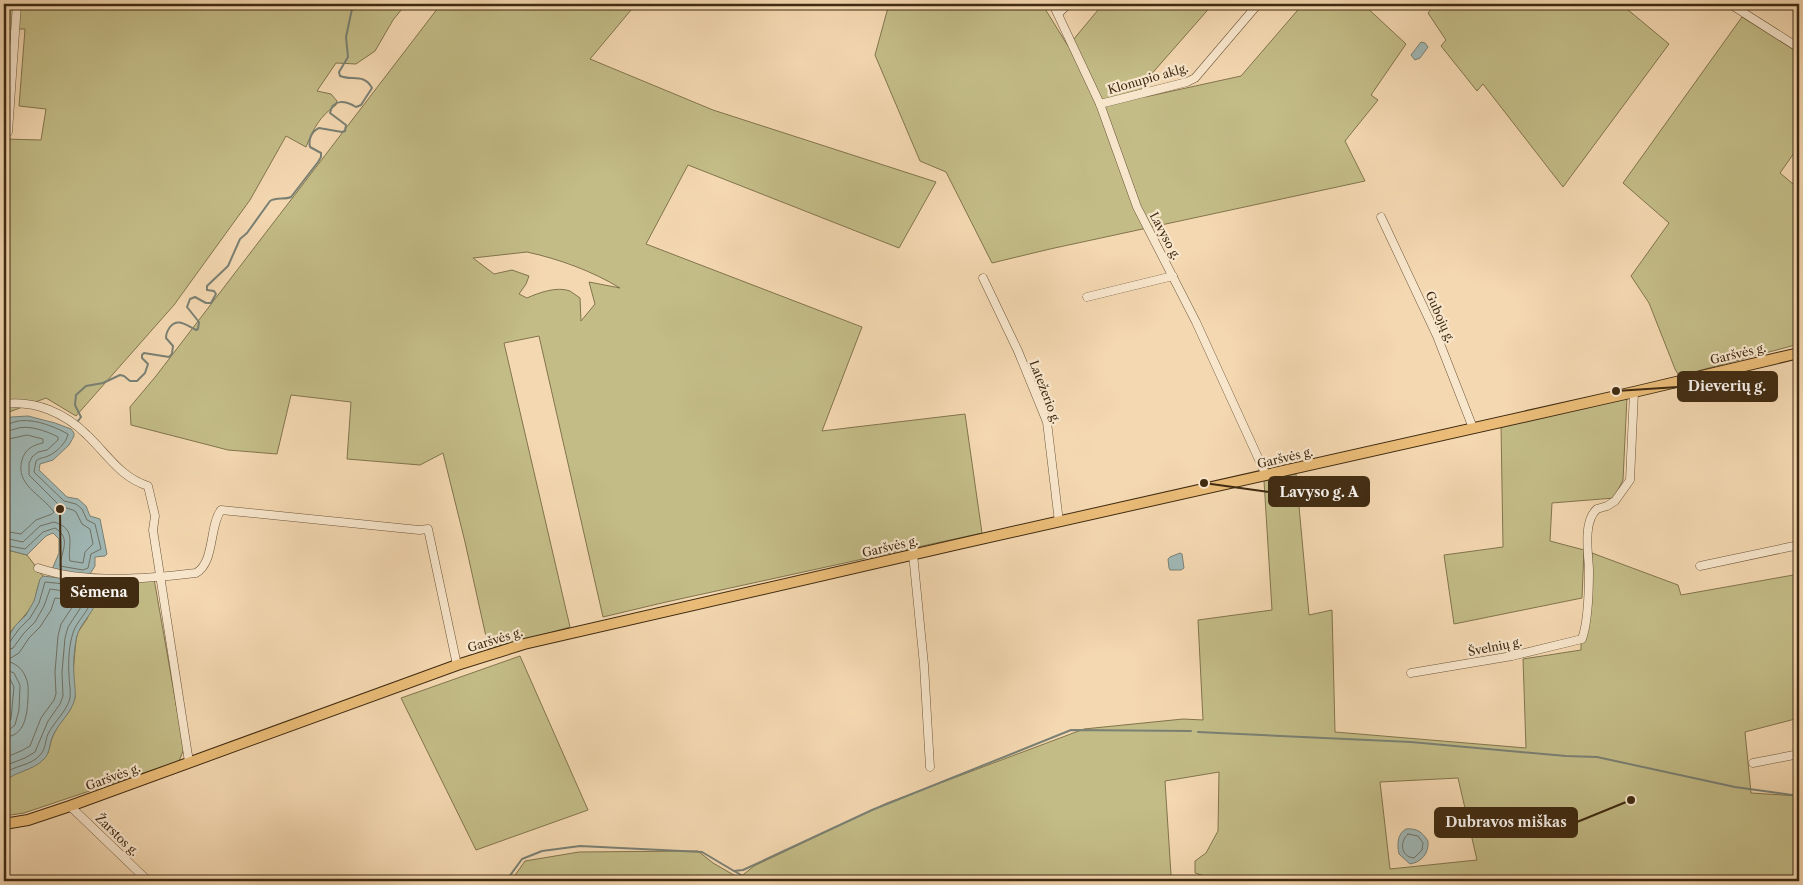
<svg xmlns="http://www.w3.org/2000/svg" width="1803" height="885" font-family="'Libre Caslon Text',serif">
<rect width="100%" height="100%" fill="#f4d8b1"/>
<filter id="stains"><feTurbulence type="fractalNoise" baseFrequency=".004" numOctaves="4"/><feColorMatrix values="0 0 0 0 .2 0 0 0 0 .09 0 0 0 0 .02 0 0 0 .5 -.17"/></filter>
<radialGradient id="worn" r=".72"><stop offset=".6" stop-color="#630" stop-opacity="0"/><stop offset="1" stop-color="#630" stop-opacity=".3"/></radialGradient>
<g fill="#c3bc87" stroke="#82744c" fill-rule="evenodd">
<path d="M4 4H406L393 20 375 51 356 64 336 63 317 91 331 94 337 101 336 105C320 116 313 129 306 147L286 136 250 200 174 305 76 416 46 398 4 414V139L41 140 46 109 19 106 25 29H4Z"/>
<path d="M441 4H636L590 59 713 110 936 182 899 248 688 165 646 244 862 327 822 431 965 414 982 533 666 602 603 617 539 336 504 343 570 627 489 650 465 542 443 453 420 465 347 459 351 402 291 395 277 454 228 450 131 425 130 407 156 376ZM527 252C559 259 592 271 620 288L589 282 595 304 581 321 580 298C577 296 573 293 570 291 557 286 538 293 527 298L519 294 526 284 529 276 512 270 494 274 473 258Z"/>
<path d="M889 4H913L918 6 966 4H1042L1068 46 1103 4H1213L1141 86 1145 97 1241 76 1303 4H1363L1406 44 1371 95 1378 100 1345 141 1365 181 1050 249 992 263 946 172 920 161 875 55Z"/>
<path d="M1436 4H1621L1669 44 1563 187 1483 84 1477 91 1441 46 1446 40 1428 13Z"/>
<path d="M1742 17 1799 53V146L1780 173 1799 189V344L1679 376 1675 369 1649 303 1631 276 1669 223 1623 183Z"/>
<path d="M1627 397 1623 480 1614 498 1552 503 1550 541 1584 550 1582 598 1454 624 1444 555 1503 547 1501 425Z"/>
<path d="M1296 474 1309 615 1332 610 1335 732 1526 748 1523 659 1581 650V644L1585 639 1592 553 1678 585 1681 595 1799 574V718L1745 732 1751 793 1799 796V881H1215L1214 879 1195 873V861L1206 853 1218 831 1219 772 1165 781 1171 875 1154 881H511L525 861 579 852 698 851 713 863 739 878 754 866 887 803 1084 729 1183 719 1203 720 1198 620 1272 610 1264 481ZM1458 778 1477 860 1390 869 1380 782Z"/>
<path d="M4 549 27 555 43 576C37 583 37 594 34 602 26 618 10 627 4 644Z"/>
<path d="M154 579 184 749 179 761 24 813 4 816V782L9 776 30 768 48 753 52 738 58 726 70 710 75 698 73 672 76 640 78 632 87 619 97 595 95 584Z"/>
<path d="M520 656 588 810 476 850 401 698Z"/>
<path d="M4 677C11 690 11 711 4 724Z"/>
</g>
<g fill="#a0b8b6" stroke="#7a8074">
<path d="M1421 42 1425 43 1428 47 1420 58 1415 60 1411 55Z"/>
<path d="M28 416 55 423 71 429 74 433V436L69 445 53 460 40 464 39 470 67 497 78 499 86 506 90 516 100 519 107 554 105 556 95 557V566L90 574 84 575 55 571 53 567 59 553V539L53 533 46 536 27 555 4 549V423L11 417Z"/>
<path d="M1180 553 1182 554 1184 568 1181 570H1170L1169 568 1168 559 1170 557Z"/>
<path d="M43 576 84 581 95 584C102 613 80 617 76 640 74 651 73 664 74 675 74 682 76 691 75 698 72 713 57 724 52 738 49 746 50 753 44 759 33 771 15 771 4 782V724L8 708 9 686 4 677V644L15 626 26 615 34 601 40 579Z"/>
<path d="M1406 829C1417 828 1422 832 1428 841 1429 853 1422 862 1410 864L1399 854C1397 845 1397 834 1406 829Z"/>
</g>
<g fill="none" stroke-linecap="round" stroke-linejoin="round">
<g stroke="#707264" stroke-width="1">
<path d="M4 426C8 426 10 423 14 422 31 417 53 426 68 434 67 442 56 453 48 456 44 458 41 457 36 461L34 472 64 501 76 504 82 509 87 520 95 524 101 549 91 554 88 568 83 570 60 566C61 552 72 538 55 528L43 532 25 549 4 545"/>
<path d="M4 433C9 432 10 430 15 429 27 424 47 431 58 437V440L47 450 38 452 32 457 29 463V475L60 506 73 510 76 512 82 524 90 529 93 544 85 552 83 563 70 561C67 546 78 529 54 522L40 526 23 542 4 538"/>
<path d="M4 440 27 435 43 439V443C33 445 25 449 22 460 15 485 41 494 54 512L52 514 36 520 21 534 4 531"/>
<path d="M4 645 9 643 19 629 30 618 39 603 45 582 84 586 91 589C96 607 78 617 73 633 69 645 68 662 69 675 69 682 71 691 70 698 67 711 54 722 48 734 45 741 46 749 40 755 31 766 14 765 4 774"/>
<path d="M4 651 13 648 24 633 35 622 44 606 50 589 85 594 83 604 68 627 65 638 62 672 63 696 60 704 48 721 35 752 25 758 4 766"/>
<path d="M4 669 14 673 20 685 19 710 15 725 10 729 4 730"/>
<path d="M4 675 9 677 14 687 11 719 8 723H4"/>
<path d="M4 737C25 737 27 715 28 698 28 691 29 685 26 678 23 670 18 665 10 662L9 659 19 653 29 638 40 627 51 610 55 598 74 600 75 603 61 624 58 636 55 672 56 694 54 700 41 718 30 746 21 751 4 758"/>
<path d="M1408 834 1418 836 1423 843 1422 850 1414 858C1401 857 1399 842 1408 834Z"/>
</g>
<g stroke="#7a8074" stroke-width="2">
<path d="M78 421 81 417 75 405 76 395 86 386 103 383 120 375 124 376 130 381H137L145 373 148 364 142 358V355L144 353 169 357 172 354 173 346 166 338C166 333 167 331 170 327 178 317 187 326 196 330L198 329 199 322 187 307 190 299 195 297 206 303H211L216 294 214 291 207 290V286L228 266 240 239 247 233 270 201C277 197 284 200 291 197L318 162 321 157V153L310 147C308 139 312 131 319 128L342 132 345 131 346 125 330 113C333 98 346 101 356 107L361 105 372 88C364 73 352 81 340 76L339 72 348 57 346 37 352 9 357 4"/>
<path d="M1198 732 1411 742 1566 756 1597 757 1735 787 1799 796"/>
<path d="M734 871 752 881"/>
<path d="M506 881 522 859 542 851 580 846 702 852 734 871 743 870 872 810 1071 730 1191 731"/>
</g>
<g stroke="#6d563a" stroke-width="9">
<g id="minor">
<path d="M1053 4 1100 104 1137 207 1196 322 1266 475"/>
<path d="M1730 4 1799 48"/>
<path d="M1058 14 1068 4"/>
<path d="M1100 104 1187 82 1195 78 1258 4"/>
<path d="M8 132 17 4"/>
<path d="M1381 217 1437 336 1473 428"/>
<path d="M983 278 1018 351 1047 422 1059 522"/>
<path d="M1087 297 1173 276"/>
<path d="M4 404C35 400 65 413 87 435 107 454 120 477 148 486L155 516 153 530 189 762"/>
<path d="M913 554 924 665 930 767"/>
<path d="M1700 566 1799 545"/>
<path d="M38 568C85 584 147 579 196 573 215 562 209 526 221 510L419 530 428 529 457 665"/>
<path d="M1411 673 1512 656 1582 639C1588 622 1589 588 1589 569 1588 552 1583 521 1597 509L1607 506 1615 501 1630 480 1634 392"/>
<path d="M1753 763 1799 754"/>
<path d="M70 806 148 881"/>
</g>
</g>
<g stroke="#402b12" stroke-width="12">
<path id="major" d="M4 824 28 820 70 806 457 665 524 644 959 544 1634 392 1799 353"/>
</g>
<use href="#minor" stroke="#f8e6cc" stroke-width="8"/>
<use href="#major" stroke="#eabc78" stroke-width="10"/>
</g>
<g text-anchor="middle" stroke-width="4.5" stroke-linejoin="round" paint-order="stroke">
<g font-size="12" fill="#402b12" stroke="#f8e6cc">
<text transform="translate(1148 79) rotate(-16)" y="4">Klonupio aklg.</text>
<text transform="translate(1165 236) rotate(62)" y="4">Lavyso g.</text>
<text transform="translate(1440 317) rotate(66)" y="4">Gubojų g.</text>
<text transform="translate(1738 354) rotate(-13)" y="4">Garšvės g.</text>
<text transform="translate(1045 392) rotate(69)" y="4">Latežerio g.</text>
<text transform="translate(1285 458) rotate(-13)" y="4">Garšvės g.</text>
<text transform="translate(890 547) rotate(-13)" y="4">Garšvės g.</text>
<text transform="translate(495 640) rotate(-17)" y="4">Garšvės g.</text>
<text transform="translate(1495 647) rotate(-11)" y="4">Švelnių g.</text>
<text transform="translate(113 777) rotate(-20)" y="4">Garšvės g.</text>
<text transform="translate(117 835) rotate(44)" y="4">Žarstos g.</text>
</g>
</g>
<path fill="none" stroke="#402b12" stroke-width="2" d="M1616 391L1678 387M1204 483L1269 492M60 509L61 592M1631 800L1577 822"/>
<g fill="#402b12" stroke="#f8e6cc" stroke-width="2">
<circle cx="1616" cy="391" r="5"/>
<circle cx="1204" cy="483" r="5"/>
<circle cx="60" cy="509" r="5"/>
<circle cx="1631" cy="800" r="5"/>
</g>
<g fill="#402b12" stroke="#402b12" stroke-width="2">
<rect x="1678" y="372" width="99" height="29" rx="5"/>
<rect x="1269" y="477" width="100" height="29" rx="5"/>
<rect x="61" y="578" width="77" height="29" rx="5"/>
<rect x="1435" y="808" width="142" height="29" rx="5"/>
</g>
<g font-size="14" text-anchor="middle" font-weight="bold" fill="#fff">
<text x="1727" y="391">Dieverių g.</text>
<text x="1319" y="497">Lavyso g. A</text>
<text x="99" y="597">Sėmena</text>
<text x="1506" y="827">Dubravos miškas</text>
</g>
<rect width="1803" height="885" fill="none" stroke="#f4d8b1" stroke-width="20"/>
<rect x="5" y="5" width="1793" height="875" fill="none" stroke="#402b12" stroke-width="2.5"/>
<rect x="10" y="10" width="1783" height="865" fill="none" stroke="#402b12"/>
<rect width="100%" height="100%" filter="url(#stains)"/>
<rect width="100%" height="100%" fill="url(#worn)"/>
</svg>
